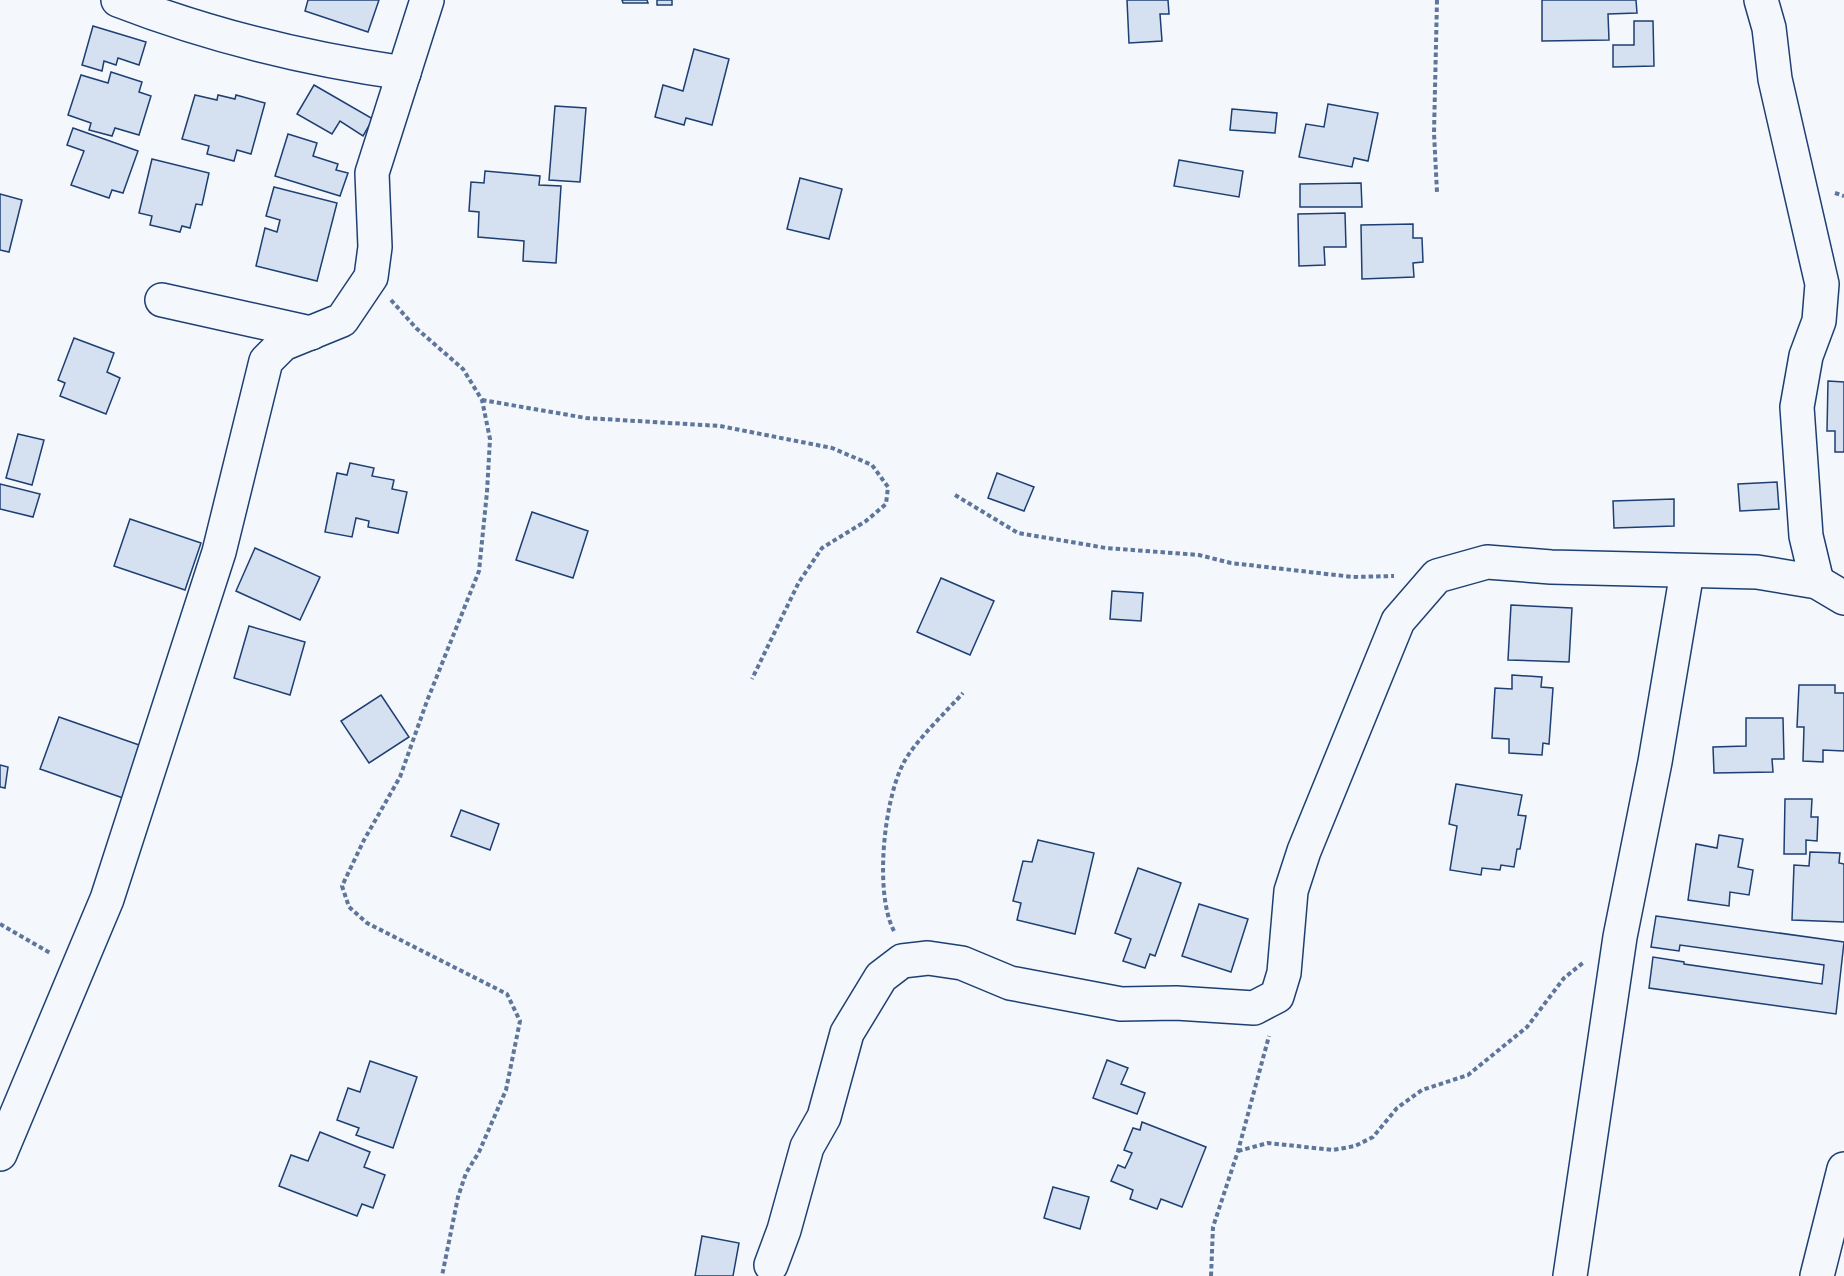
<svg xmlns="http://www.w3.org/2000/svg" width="1844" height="1276" font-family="'IBM Plex Sans',sans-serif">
<rect width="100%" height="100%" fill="#f4f7fb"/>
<g fill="#d5e0f0" stroke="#1d3f73" stroke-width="1.5">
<path d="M308 0H379L368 32 305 11Z"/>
<path d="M622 0H647L648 3H623Z"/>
<rect x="657" y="0" width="15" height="5"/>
<path d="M1127 0H1168L1169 14H1160L1162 41 1129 43Z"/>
<path d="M1542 0H1636L1637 13 1608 14 1609 40 1542 41Z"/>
<path d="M1634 21H1653L1654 66 1613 67V45H1634Z"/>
<path d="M93 26 146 42 139 65 118 58 116 65 104 61 102 71 82 65Z"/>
<path d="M694 49 729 59 712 125 686 118 684 125 655 117 663 85 683 91Z"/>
<path d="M111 72 142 82 139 92 151 96 139 135 115 128 112 136 89 130 91 123 68 115 81 75 108 83Z"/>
<path d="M314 85 373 119 363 136 340 121 332 134 297 114Z"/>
<path d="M195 95 217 100 218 95 235 99 236 95 265 103 251 154 237 150 234 161 207 154 209 146 182 139Z"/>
<path d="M1328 104 1378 113 1368 161 1354 158 1352 167 1299 157 1306 124 1324 127Z"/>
<path d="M555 106 586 108 580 182 549 180Z"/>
<path d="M1232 109 1277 113 1275 133 1230 130Z"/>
<path d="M73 128 138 151 123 193 112 190 109 198 71 185 84 151 67 145Z"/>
<path d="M288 134 317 143 313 156 338 164 336 170 348 173 340 196 275 176Z"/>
<path d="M152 159 209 173 202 205 196 204 190 228 182 226 180 232 150 225 152 216 139 213Z"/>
<path d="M1179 160 1243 171 1239 197 1174 186Z"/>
<path d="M485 171 540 176 539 185 561 186 556 263 523 261 524 241 478 237 479 212 469 211 471 182 484 183Z"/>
<path d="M800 178 842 189 829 239 787 229Z"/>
<path d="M1361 183 1362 207H1300V184Z"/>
<path d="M274 187 337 203 317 281 256 266 265 228 277 232 280 220 266 216Z"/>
<path d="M0 194 22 200 9 252 0 250Z"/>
<path d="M1345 213 1346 247H1324L1325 265 1299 266 1298 214Z"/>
<path d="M1413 224V238H1422L1423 262 1413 263 1414 277 1362 279 1361 225Z"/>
<path d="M74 338 114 353 107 372 120 378 106 414 60 396 65 383 58 380Z"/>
<path d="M1828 381 1844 382V452H1835V431H1827Z"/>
<path d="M18 434 44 440 32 485 6 478Z"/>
<path d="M350 463 374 468 372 476 394 480 392 489 407 492 398 533 368 527 369 521 356 518 352 537 325 532 337 473 347 475Z"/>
<path d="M997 473 1034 487 1024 511 988 498Z"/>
<path d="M1777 482 1779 509 1740 511 1738 484Z"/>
<path d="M0 484 40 494 33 517 0 509Z"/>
<path d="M1674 499V526L1614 528 1613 501Z"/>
<path d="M532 512 588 531 573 578 516 560Z"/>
<path d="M130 519 201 543 185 590 114 566Z"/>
<path d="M255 548 320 577 300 620 236 591Z"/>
<path d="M941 578 994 601 970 655 917 632Z"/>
<path d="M1112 591 1143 593 1141 621 1110 619Z"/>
<path d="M1511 605 1572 608 1569 662 1508 660Z"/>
<path d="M249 626 305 642 290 695 234 678Z"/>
<path d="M1512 675 1542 677 1541 687 1553 688 1549 744 1543 743 1542 755 1509 753V739L1492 738 1495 688 1512 689Z"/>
<path d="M1799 685H1835V693H1844V751L1823 750V762L1803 761 1804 727H1797Z"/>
<path d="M381 695 409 737 369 763 341 721Z"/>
<path d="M59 717 142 746 123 798 40 769Z"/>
<path d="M1746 718H1783L1784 759H1772L1773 772 1714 773 1713 747 1746 746Z"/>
<path d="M0 765 8 767 5 788 0 787Z"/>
<path d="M1456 784 1522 795 1518 815 1526 816 1520 849H1517L1514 867 1501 865 1500 870 1482 868 1481 875 1450 870 1457 826 1449 824Z"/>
<path d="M1785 799H1812L1811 817H1818L1817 841 1806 840V854H1784Z"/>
<path d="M461 810 499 824 490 850 451 836Z"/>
<path d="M1719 835 1743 839 1738 867 1753 870 1749 895 1730 892 1729 906 1688 900 1696 844 1717 848Z"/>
<path d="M1038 840 1094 853 1075 934 1017 920 1021 903 1013 901 1023 861 1032 862Z"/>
<path d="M1810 852 1840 853 1839 863 1844 864V922L1792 920 1794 865 1809 866Z"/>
<path d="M1138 868 1181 883 1155 956 1150 954 1145 968 1123 961 1131 939 1115 933Z"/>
<path d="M1199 904 1248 919 1231 972 1182 956Z"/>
<path d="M1656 916 1844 942 1836 1014 1649 988 1653 957 1684 962V964L1822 984 1824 965 1680 945 1679 951 1651 947Z"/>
<path d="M1107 1060 1128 1068 1121 1084 1145 1093 1137 1114 1093 1098Z"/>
<path d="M370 1061 417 1077 393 1148 356 1135 359 1128 337 1120 348 1088 360 1092Z"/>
<path d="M1142 1122 1206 1147 1182 1207 1161 1199 1157 1209 1130 1199 1133 1190 1111 1181 1118 1165 1125 1168 1132 1153 1124 1150 1133 1128 1140 1130Z"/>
<path d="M320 1132 370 1152 364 1167 385 1175 373 1208 362 1204 357 1216 279 1186 291 1155 308 1161Z"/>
<path d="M1053 1187 1089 1197 1080 1229 1044 1218Z"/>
<path d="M702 1236 739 1243 733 1276H695Z"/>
</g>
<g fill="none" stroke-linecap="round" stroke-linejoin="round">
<g stroke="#1d3f73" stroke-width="36">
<g id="minor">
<path d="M118 0C211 36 306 59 404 73"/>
<path d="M1761 0 1769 28 1775 79 1822 284 1819 321 1806 356 1797 407 1806 536 1817 582"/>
<path d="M162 300 311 333"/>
<path d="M0 1154 107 899 219 552 266 361 283 344 342 320 371 277 375 247 372 173 427 0"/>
<path d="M771 1265 784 1230 807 1147 824 1117 847 1033 881 977 902 961 928 958 962 963 1010 983 1121 1004 1176 1003 1254 1008 1277 996 1284 973 1291 891 1304 851 1398 621 1437 576 1487 562 1551 567 1757 572 1817 582 1844 598"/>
<path d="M1570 1276 1620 937 1655 762 1687 572"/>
<path d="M1817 1276 1844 1169"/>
</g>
</g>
<g stroke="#5e769c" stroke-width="4" stroke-dasharray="4.5 3" stroke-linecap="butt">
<path d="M1437 0 1434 133 1437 192"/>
<path d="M1835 193 1844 196"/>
<path d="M391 300 416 328 463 369 482 400 490 439 487 492 479 571 427 701 400 777 364 840 342 886 349 907 367 923 507 994 520 1021 506 1090 479 1152 466 1173 458 1197 442 1276"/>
<path d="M482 400 586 418 720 426 832 448 872 465 888 487 886 504 866 521 822 548 799 582 752 679"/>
<path d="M955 495 1018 533 1106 548 1199 555 1231 563 1353 577 1394 576"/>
<path d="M0 924 50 953"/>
<path d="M894 931C874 893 884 801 903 764 914 742 946 712 963 693"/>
<path d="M1238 1151 1268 1143 1333 1150 1355 1146 1373 1137 1397 1108 1422 1090 1468 1075 1527 1027 1564 978 1584 962"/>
<path d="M1211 1276 1213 1227 1238 1151 1269 1036"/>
</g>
<use href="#minor" stroke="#f4f7fb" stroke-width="33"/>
</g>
</svg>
